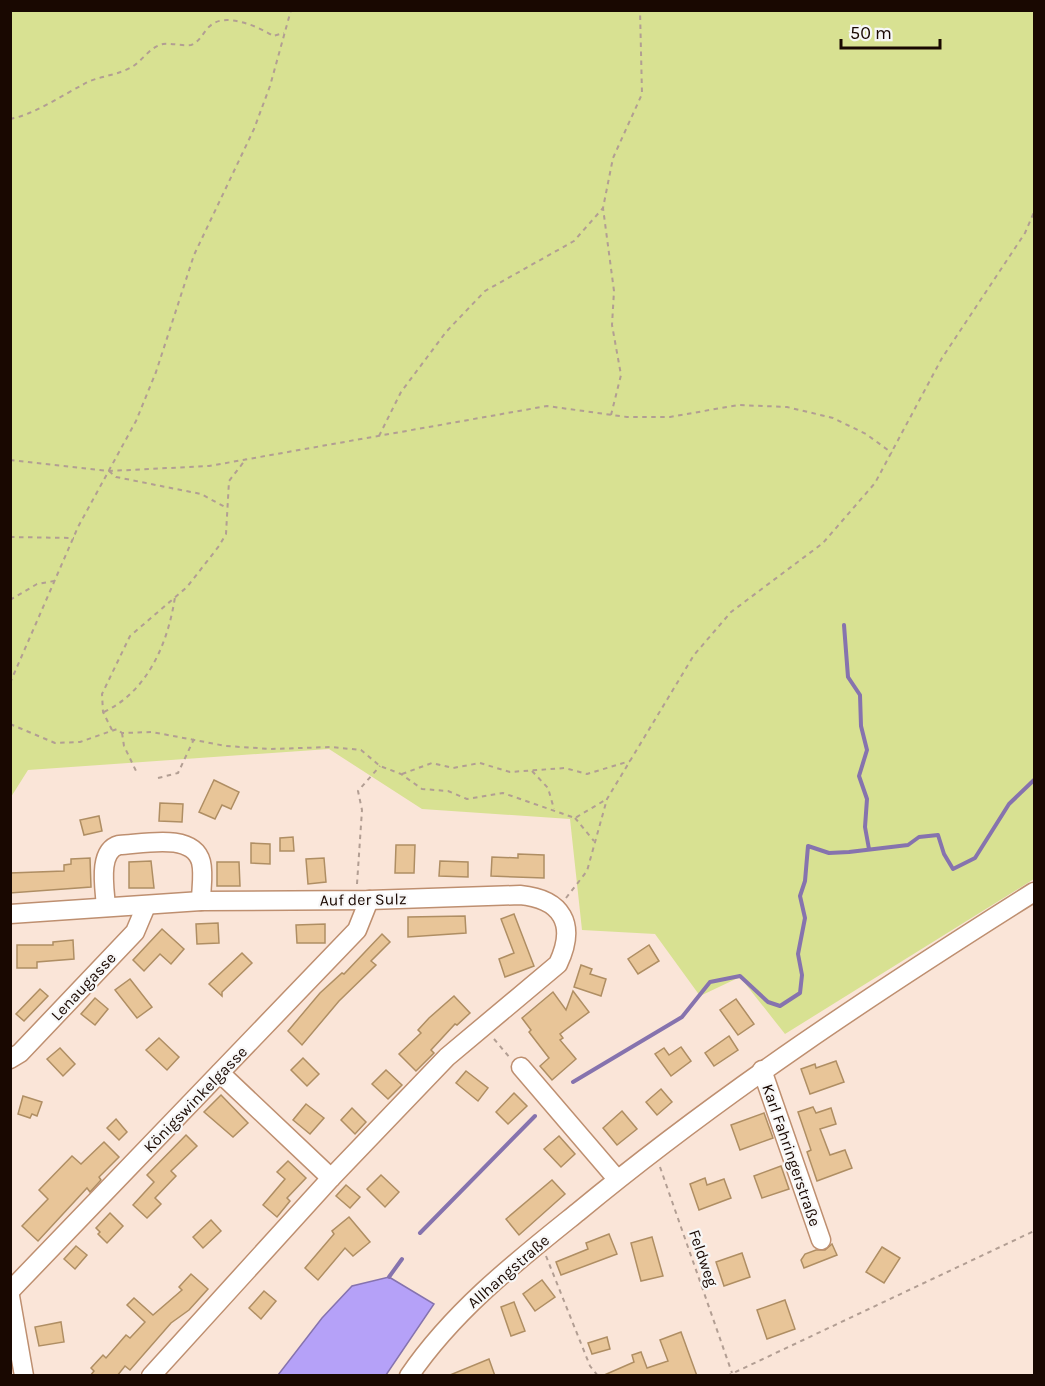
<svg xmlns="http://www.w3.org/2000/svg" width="1045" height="1386" font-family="Karla,sans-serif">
<rect width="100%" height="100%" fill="#fae5d8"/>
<path fill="#d8e192" d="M11 10 1034 11V879L785 1034 740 977 700 996 655 934 582 930 570 819 422 809 329 749 28 770 11 797Z"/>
<path fill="#b5a1f8" stroke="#8673ae" stroke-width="1.5" d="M389 1277 434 1304 386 1375H278L322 1318 352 1286Z"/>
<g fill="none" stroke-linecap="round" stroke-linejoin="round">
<g stroke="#8673ae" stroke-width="4">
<path d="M844 625 848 677 860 695 861 726 867 750 859 776 867 799 865 827 869 849"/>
<path d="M573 1082 682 1017 710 982 740 976 768 1002 780 1006 800 993 802 975 798 954 805 918 800 896 805 881 808 846 829 853 849 852 908 845 919 837 938 835 944 854 953 869 975 858 1009 804 1034 780"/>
<path d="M420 1233 535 1116"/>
<path d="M389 1277 402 1259"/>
</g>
</g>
<g fill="#e8c598" stroke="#af8e63" stroke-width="1.5">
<path d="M214 780 239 792 231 809 222 805 215 819 199 812Z"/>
<path d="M160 803 183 804 182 822 159 821Z"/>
<path d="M99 816 102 831 84 835 80 820Z"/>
<path d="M293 837 294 851H280V838Z"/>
<path d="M251 843 270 844V864L251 863Z"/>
<path d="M396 845H415L414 873H395Z"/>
<path d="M518 854 544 855V878L491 876 492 857 518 858Z"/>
<path d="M90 858 91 887 10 893V873L64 871V865L71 864V859Z"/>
<path d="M324 858 326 882 308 884 306 859Z"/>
<path d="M151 861 154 888H129V862Z"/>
<path d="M440 861 468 862V877L439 876Z"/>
<path d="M217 862H239L240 886H217Z"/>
<path d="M514 914 534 966 505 977 499 959 514 953 501 919Z"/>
<path d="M465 916 466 933 408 937V917Z"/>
<path d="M218 923 219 943 197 944 196 924Z"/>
<path d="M325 924V943H297L296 925Z"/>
<path d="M162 929 184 949 171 964 160 954 144 971 133 960Z"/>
<path d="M382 934 390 942 371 961 376 965 339 1001 302 1045 288 1031 320 993 342 973 344 974Z"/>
<path d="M73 940 74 959 37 962V968H17V945H53V942Z"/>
<path d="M649 945 659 961 638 974 628 959Z"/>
<path d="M242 953 252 963 222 992V996L209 984Z"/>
<path d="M581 965 592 969 590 974 606 979 601 996 574 987Z"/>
<path d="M130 979 152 1007 137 1018 115 990Z"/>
<path d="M40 989 48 996 24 1021 16 1014Z"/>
<path d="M573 991 589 1012 560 1034 563 1038 560 1040 576 1059 552 1080 540 1066 549 1058 529 1032 531 1030 522 1018 553 992 566 1010Z"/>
<path d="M454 996 470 1013 457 1025 455 1024 431 1050 434 1053 416 1071 399 1054 421 1033 418 1030 429 1018Z"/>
<path d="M95 998 108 1009 95 1025 81 1014Z"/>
<path d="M736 999 754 1024 738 1035 720 1010Z"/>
<path d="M729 1036 738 1050 714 1066 705 1053Z"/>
<path d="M159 1038 179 1057 167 1070 146 1050Z"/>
<path d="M681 1047 691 1061 671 1076 655 1054 664 1048 669 1055Z"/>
<path d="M60 1048 75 1064 63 1076 47 1059Z"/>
<path d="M303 1058 319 1074 307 1086 291 1070Z"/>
<path d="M836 1061 844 1082 810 1094 801 1069 815 1064 816 1068Z"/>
<path d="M386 1070 402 1085 388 1099 372 1084Z"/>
<path d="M466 1071 488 1088 478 1101 456 1083Z"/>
<path d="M661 1089 672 1102 657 1115 646 1102Z"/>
<path d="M514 1093 527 1106 508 1124 496 1112Z"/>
<path d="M221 1095 248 1123 233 1137 204 1112Z"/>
<path d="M23 1096 42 1102 37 1116 32 1114 30 1118 18 1114Z"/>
<path d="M306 1104 324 1118 310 1134 293 1120Z"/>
<path d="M813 1107 816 1113 831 1108 836 1124 820 1129 830 1155 845 1150 852 1168 817 1181 807 1152 811 1150 798 1112Z"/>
<path d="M352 1108 366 1122 355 1134 341 1120Z"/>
<path d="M622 1111 637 1129 617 1145 603 1128Z"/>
<path d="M764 1113 773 1138 740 1150 731 1125Z"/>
<path d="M116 1119 127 1132 119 1140 107 1128Z"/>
<path d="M186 1135 197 1146 171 1171 176 1176 155 1198 161 1204 147 1218 133 1205 154 1182 147 1175Z"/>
<path d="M559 1136 575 1154 561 1167 544 1149Z"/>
<path d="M104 1142 119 1157 99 1177 101 1180 90 1192 87 1188 38 1241 22 1226 48 1199 39 1190 72 1156 81 1164Z"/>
<path d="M288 1161 306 1178 287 1198 290 1201 277 1217 263 1205 285 1179 277 1172Z"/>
<path d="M781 1166 789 1189 762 1198 754 1176Z"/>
<path d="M381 1175 399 1192 385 1207 367 1189Z"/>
<path d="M705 1178 707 1185 724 1179 731 1198 699 1210 690 1184Z"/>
<path d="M552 1180 565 1194 519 1235 506 1219Z"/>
<path d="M346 1185 360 1197 350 1208 336 1196Z"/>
<path d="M110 1213 123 1226 107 1243 98 1234 100 1232 96 1228Z"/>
<path d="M349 1217 370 1242 353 1256 345 1248 318 1280 305 1268 334 1234 332 1231Z"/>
<path d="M211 1220 221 1231 203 1248 193 1237Z"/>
<path d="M609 1234 617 1254 561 1275 556 1262 588 1249 586 1243Z"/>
<path d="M652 1237 663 1276 641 1281 631 1243Z"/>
<path d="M832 1244 837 1255 804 1268 801 1260 805 1254 816 1250H825Z"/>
<path d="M76 1246 87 1255 75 1269 64 1259Z"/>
<path d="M882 1247 900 1258 884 1283 866 1272Z"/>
<path d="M742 1253 750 1277 724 1286 716 1262Z"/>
<path d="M191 1274 208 1289 189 1310 171 1323 130 1370 125 1366 117 1376H90L94 1371 91 1368 103 1355 106 1358 126 1335 130 1338 145 1322 127 1305 134 1298 153 1315 182 1290 179 1287Z"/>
<path d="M542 1280 555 1297 535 1311 523 1294Z"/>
<path d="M264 1291 276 1301 261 1319 249 1308Z"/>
<path d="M785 1300 795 1329 767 1339 757 1310Z"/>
<path d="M514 1302 525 1331 511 1336 501 1307Z"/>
<path d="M61 1322 64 1342 39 1346 35 1327Z"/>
<path d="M681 1332 697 1376H602L634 1362 632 1355 641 1352 647 1368 668 1361 660 1340Z"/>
<path d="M607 1337 610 1349 592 1354 588 1343Z"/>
<path d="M489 1359 495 1376H450V1375Z"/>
</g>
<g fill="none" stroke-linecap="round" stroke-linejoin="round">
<g stroke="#be8f70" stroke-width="21">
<g id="minor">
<path d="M106 907C105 890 97 851 119 845 143 844 193 832 201 862 204 874 201 889 201 901"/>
<path d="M10 914 201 901 369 900 520 895C562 899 577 924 558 964L447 1057 331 1178 151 1376"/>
<path d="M10 1059 20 1053 135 932 146 906"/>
<path d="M521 1067 617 1179"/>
<path d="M762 1070 821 1240"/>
<path d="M220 1073 331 1178"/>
<path d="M10 1291 357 930 369 900"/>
<path d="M10 1296 24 1376"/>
<path d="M409 1376C454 1310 517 1261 578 1212 722 1093 877 991 1034 892"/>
</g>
</g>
<g stroke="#b29e93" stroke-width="2" stroke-dasharray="4.5 4.5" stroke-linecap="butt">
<path d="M10 119C33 115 63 95 84 84 98 76 115 76 130 68 142 62 149 47 163 44 172 43 182 46 191 45 200 42 203 32 210 26 224 12 258 26 273 36L284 33"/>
<path d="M611 415 621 375 612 325 614 291 603 208 613 158 642 94 640 10"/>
<path d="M379 436 401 392 446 332 485 291 574 241 603 208"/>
<path d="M10 460 109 471 209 466 547 406 627 417H670L738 405 787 407 833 418 866 434 892 453"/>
<path d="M109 471 116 477 201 494 225 507"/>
<path d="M10 537 74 538"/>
<path d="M10 600 37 584 54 581"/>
<path d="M10 683 78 527 136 421 156 372 194 255 254 129 270 86 291 10"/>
<path d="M104 712C148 691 168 643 175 597"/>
<path d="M10 724 55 743 80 742 117 729 122 733 152 732 226 746 271 749 331 747 361 750 380 766 401 774 422 789 448 791 467 799 503 793 575 818 607 799"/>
<path d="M112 730 103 712 102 694 130 636 187 587 219 546 226 534 229 481 246 459"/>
<path d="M122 733 124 746 137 773"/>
<path d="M532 771 548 788 554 809"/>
<path d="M402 774 432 763 453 768 480 763 510 772 565 768 587 774 630 761"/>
<path d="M158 778 178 773 194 739"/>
<path d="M575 818 594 841"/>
<path d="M357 884 362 810 358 791 380 766"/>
<path d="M566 898 587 871 607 799 694 655 731 612 823 543 875 483 942 358 1025 233 1034 212"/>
<path d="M494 1039 510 1058"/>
<path d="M660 1167 732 1373"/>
<path d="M546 1256 590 1366 598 1376"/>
<path d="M727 1376 1034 1231"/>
</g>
<use href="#minor" stroke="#fff" stroke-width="18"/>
</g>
<g text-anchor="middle" stroke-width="4.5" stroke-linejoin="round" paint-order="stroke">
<g font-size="16" fill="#190801" stroke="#f7f7f7">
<text transform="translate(363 899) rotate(-1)" y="6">Auf der Sulz</text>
<text transform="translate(83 986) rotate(-47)" y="6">Lenaugasse</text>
<text transform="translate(195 1099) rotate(-46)" y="6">Königswinkelgasse</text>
<text transform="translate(792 1155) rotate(71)" y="6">Karl Fahringerstraße</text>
<text transform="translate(704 1258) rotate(71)" y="6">Feldweg</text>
<text transform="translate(508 1271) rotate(-41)" y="6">Allhangstraße</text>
</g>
</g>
<rect width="1045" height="1386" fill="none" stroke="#190801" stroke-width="24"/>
<path d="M841 39v9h99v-9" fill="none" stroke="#190801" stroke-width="3"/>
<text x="850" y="39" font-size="18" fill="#190801" stroke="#f7f7f7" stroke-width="4.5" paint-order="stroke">50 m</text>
</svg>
